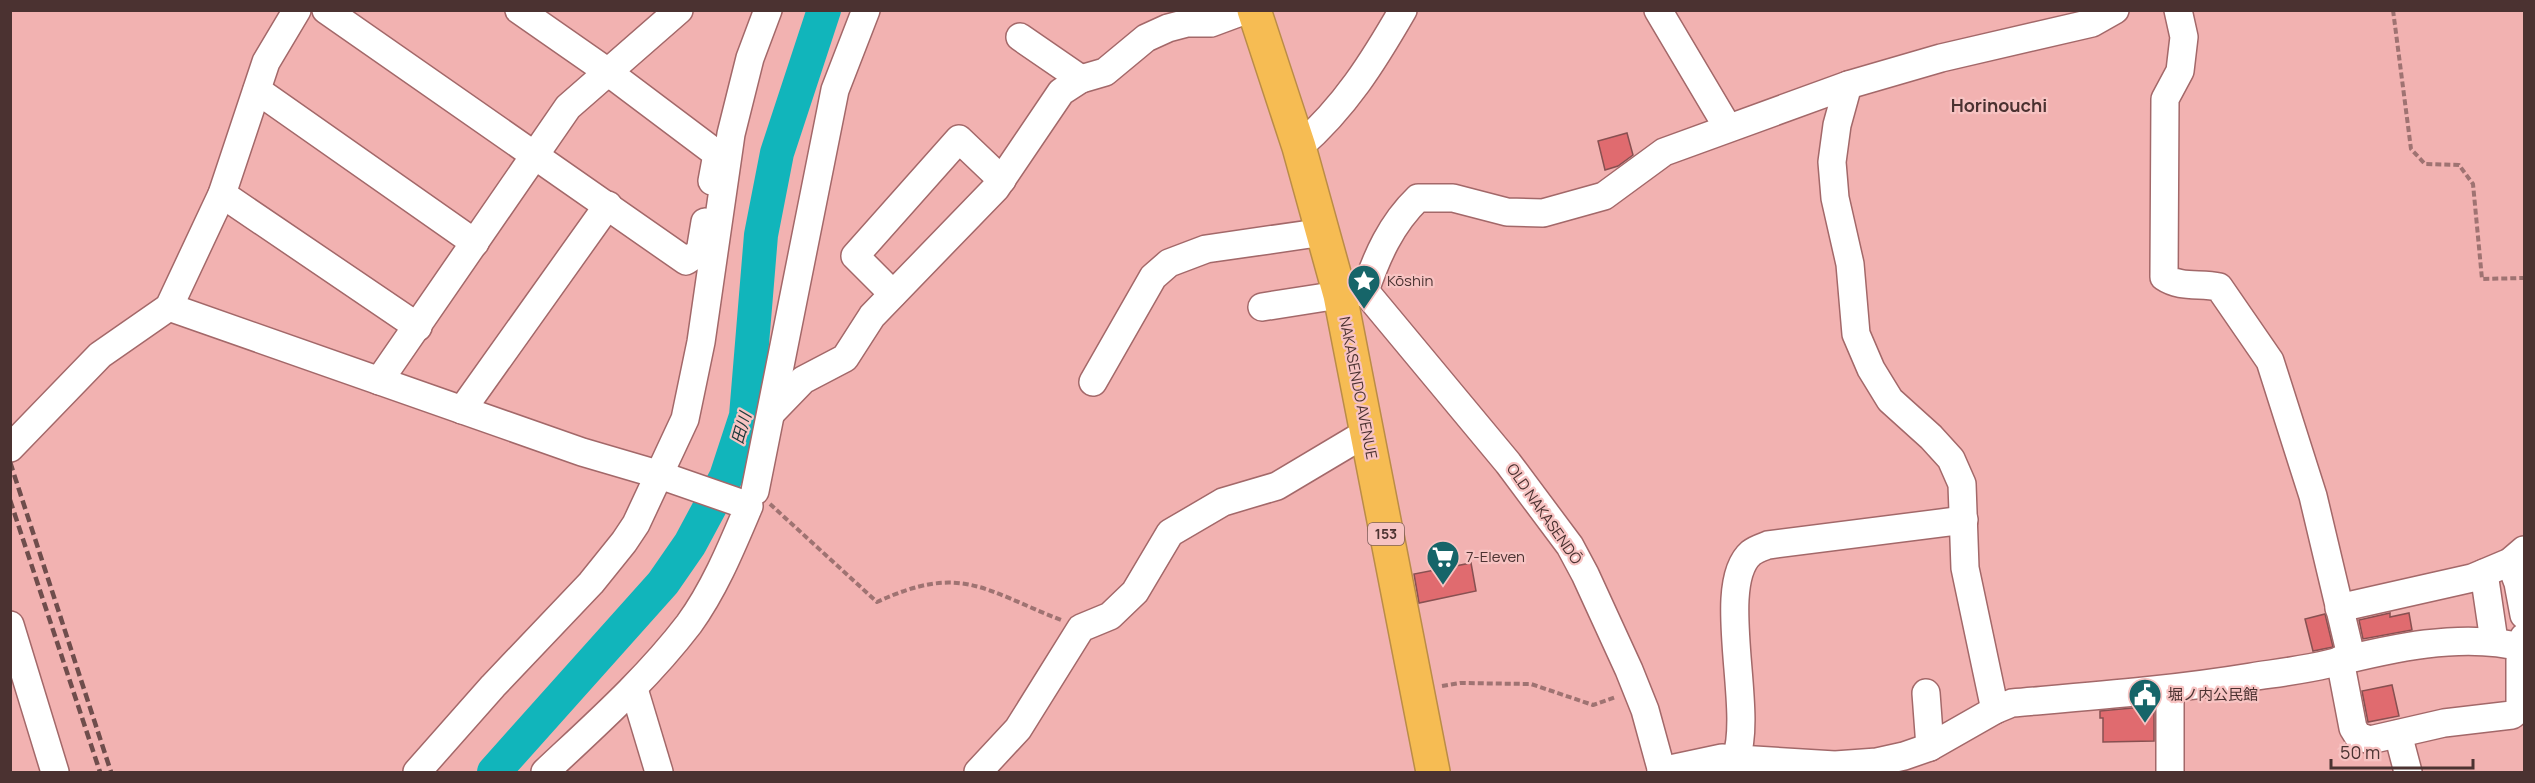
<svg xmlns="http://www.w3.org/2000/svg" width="2535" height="783" font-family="Manrope,'Noto Sans JP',sans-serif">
<rect width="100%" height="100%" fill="#f2b2b1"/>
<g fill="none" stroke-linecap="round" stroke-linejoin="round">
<path stroke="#11b5bb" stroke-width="34" d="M494 772 663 583 690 544 726 477 746 416 761 235 777 153 824 10"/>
</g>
<g fill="#e06b6f" stroke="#885051" stroke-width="1.5">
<path d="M1627 133 1633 155 1618 166 1605 170 1598 141Z"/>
<path d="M1471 563 1476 591 1419 603 1414 574Z"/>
<path d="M2390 613V617L2409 613 2412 630 2363 639 2359 620Z"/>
<path d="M2325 614 2333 647 2313 651 2305 619Z"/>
<path d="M2392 685 2399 716 2368 722 2362 691Z"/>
<path d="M2154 706V741L2103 742V718H2100V711Z"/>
</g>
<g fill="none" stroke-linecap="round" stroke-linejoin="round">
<g stroke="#a36869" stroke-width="30">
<g id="minor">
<path d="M326 10 686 261 700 252 705 222"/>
<path d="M519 10 608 72 717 154 712 181"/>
<path d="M1658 10 1728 128"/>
<path d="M2178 10 2184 37 2180 71 2165 99 2164 277C2180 288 2200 283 2219 287L2270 361 2313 496 2351 656"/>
<path d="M1020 37 1081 79"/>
<path d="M1848 85 1837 125 1832 162 1835 198 1850 264 1856 334 1871 369 1890 400 1931 437 1951 459 1962 484 1965 568 1995 710"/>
<path d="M257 90 475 243"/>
<path d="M1299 147C1345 107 1373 62 1403 10"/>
<path d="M222 194 418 327"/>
<path d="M1365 291C1377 256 1391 224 1418 198H1453L1507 212 1543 213 1604 196 1664 152 1848 85 1941 58 2092 23 2115 10"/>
<path d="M1365 291 1508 463 1570 546 1585 574 1629 670 1645 710 1662 772"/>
<path d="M893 294 855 256 959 139 1002 180"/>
<path d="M169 307 582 452 657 474 749 506C732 546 715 588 689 624 647 679 595 725 545 772"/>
<path d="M1262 307 1358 292"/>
<path d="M379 381 568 107 679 10"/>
<path d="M1093 382 1153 277 1169 263 1206 249 1324 232"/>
<path d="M462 410 608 205"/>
<path d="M772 412 803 380 845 358 872 316 996 188 1061 92 1081 79 1105 72 1146 38 1168 28 1187 23H1211L1246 10"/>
<path d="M10 448 100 355 169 307 222 194 266 62 297 10"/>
<path d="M755 491 835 90 866 10"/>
<path d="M2510 562 2518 583 2524 615"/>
<path d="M2484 573 2494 641"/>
<path d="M2339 608 2472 578 2510 562 2524 550"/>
<path d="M10 625 55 772"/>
<path d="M2340 660 2353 728 2358 736 2370 740 2444 723 2512 715 2520 708V660L2524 637"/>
<path d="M634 689 659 772"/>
<path d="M2170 689V772"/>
<path d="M1926 693 1930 747"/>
<path d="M2398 734 2408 772"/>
<path d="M1736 758C1754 709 1714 585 1751 553 1756 549 1763 547 1768 545L1964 520"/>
<path d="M1661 771 1722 758 1835 765 1877 762 1904 756 1930 747 1995 710 2012 703C2092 696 2172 690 2251 677 2277 673 2303 670 2328 664 2388 649 2463 631 2524 648"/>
<path d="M417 772 493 686 591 583 624 542 636 524 685 419 701 342 731 134 750 58 768 10"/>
<path d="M978 772 1018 729 1081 628 1110 616 1135 592 1170 533 1223 502 1277 486 1366 433"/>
</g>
</g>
<g stroke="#ba8c47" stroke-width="36">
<path id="highway" d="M1254 10 1299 147 1340 295 1433 772"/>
</g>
<g stroke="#9f7372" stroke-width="4" stroke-dasharray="6 3" stroke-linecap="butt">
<path d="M2393 10 2411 149 2425 164 2459 165 2473 184 2482 279 2524 278"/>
<path d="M770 504 877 602C961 563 984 590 1061 620"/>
<path d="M1442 686 1460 683 1531 684 1593 705 1616 697"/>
</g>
<use href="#minor" stroke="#fff" stroke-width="27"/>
<use href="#highway" stroke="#f6bc53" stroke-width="33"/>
<g stroke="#6f4d4c" stroke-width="4.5" stroke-dasharray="9 4.5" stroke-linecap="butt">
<path d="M10 462 111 772"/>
<path d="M10 500 100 772"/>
</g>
</g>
<defs>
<g id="sight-pin" transform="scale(1.725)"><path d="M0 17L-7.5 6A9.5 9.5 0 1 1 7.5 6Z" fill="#166569" stroke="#f7c3c2"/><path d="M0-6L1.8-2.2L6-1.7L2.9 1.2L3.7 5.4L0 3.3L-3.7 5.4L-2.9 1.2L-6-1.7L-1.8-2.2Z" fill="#fff"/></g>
<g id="supermarket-pin" transform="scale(1.725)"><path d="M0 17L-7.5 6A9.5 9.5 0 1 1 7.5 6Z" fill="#166569" stroke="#f7c3c2"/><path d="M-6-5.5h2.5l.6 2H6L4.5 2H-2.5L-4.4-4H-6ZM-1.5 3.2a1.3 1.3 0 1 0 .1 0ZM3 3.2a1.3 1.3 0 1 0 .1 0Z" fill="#fff"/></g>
<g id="civic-pin" transform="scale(1.725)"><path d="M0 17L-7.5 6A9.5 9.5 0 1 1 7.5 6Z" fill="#166569" stroke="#f7c3c2"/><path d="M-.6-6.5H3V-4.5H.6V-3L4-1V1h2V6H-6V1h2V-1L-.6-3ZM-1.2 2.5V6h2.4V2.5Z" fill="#fff"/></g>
</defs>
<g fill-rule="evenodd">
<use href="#sight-pin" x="1364" y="281"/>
<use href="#supermarket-pin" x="1443" y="557"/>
<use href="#civic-pin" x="2145" y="695"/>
</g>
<g text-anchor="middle" stroke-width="4.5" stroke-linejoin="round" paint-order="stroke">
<rect fill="#f7c3c2" stroke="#7f5e5c" stroke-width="1.5" x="1368" y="523" width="36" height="22" rx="4.5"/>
<g font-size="14" font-weight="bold" fill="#4b3231">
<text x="1386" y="539">153</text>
</g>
<g font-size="15" fill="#4b3231" stroke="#f7c3c2" text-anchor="start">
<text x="1387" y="286">Kōshin</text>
<text x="1466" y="562">7-Eleven</text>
<text x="2168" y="700">堀ノ内公民館</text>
</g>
<g font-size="15" fill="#4b3231" stroke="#f7c3c2">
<text transform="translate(1358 388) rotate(79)" y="5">NAKASENDO AVENUE</text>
<text transform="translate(1544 514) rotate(55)" y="5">OLD NAKASENDŌ</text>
</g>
<g font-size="16" font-style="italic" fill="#1b3839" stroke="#f7c3c2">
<text transform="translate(741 428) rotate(-74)" y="6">田川</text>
</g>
<g font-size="18" font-weight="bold" fill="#4b3231" stroke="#f7c3c2">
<text x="1999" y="112">Horinouchi</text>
</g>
</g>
<rect width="2535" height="783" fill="none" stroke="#4b3231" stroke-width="24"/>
<path d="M2331 759v9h142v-9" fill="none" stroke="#4b3231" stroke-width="3"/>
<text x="2340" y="759" font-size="18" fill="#4b3231" stroke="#f7c3c2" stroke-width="4.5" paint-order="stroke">50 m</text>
</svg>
